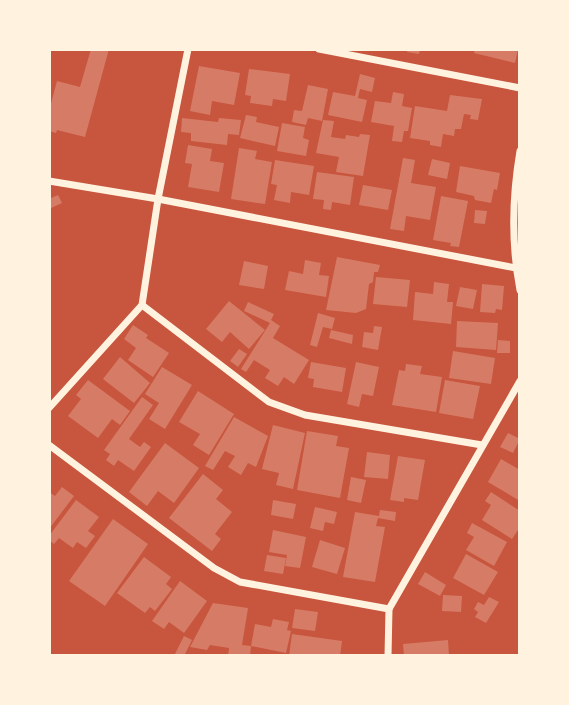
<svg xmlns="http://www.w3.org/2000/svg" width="569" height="705" font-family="'Source Sans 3',sans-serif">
<rect width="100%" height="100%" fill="#c8553d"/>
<g fill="#d67c66">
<path d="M91 49H109L85 137 57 130 56 133 49 131V111L57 81 80 87Z"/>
<path d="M408 49H420L419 54 407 52Z"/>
<path d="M475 49H518L515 63 474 53Z"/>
<path d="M199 66 240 73 234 105 212 101 210 115 190 111Z"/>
<path d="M249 69 290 74 286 101 273 99 272 106 250 103 251 96 245 95Z"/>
<path d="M360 74 375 78 372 92 360 89 358 98 367 100 362 122 328 115 333 92 355 96Z"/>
<path d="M308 85 328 89 322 121 308 118 306 125 292 122 294 110 302 111Z"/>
<path d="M393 92 404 94 402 106 412 108 408 131H404L402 142 392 141 394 126 371 122 375 101 391 103Z"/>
<path d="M450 95 482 99 478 120 470 119 471 115 464 114 461 129H455L454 136 443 134 441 147 430 145V141L410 138 415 106 447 111Z"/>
<path d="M246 115 257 117 256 122 279 127 275 146 240 138Z"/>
<path d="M182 118 218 122 219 118 241 120 239 135 228 134 227 145 191 141V133L181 132Z"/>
<path d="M323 120 334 121 331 137 345 139 346 135 359 137 360 134 370 135 363 176 336 172 339 157 316 153Z"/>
<path d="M282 123 305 127 303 138 309 140 306 156 277 151Z"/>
<path d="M188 145 212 149 210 161 224 163 219 192 188 187 192 164 185 163Z"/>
<path d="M239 148 257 151 255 159 272 162 265 204 231 199Z"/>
<path d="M403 158 415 160 411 183 436 187 430 220 406 216 404 231 390 229Z"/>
<path d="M432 159 450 163 447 179 428 175Z"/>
<path d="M275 160 314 166 309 195 291 192 290 203 274 200 277 185 271 184Z"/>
<path d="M460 166 500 173 497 190 494 189 491 203 475 200 474 196 456 192Z"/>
<path d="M317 172 354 177 350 205 332 202 331 210 323 209 324 200 313 199Z"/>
<path d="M363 185 392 190 388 210 359 205Z"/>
<path d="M58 195 62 203 49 209V199Z"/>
<path d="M441 196 468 201 459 247 450 246 451 243 433 240Z"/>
<path d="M475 210 487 211 485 224 474 223Z"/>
<path d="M337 257 380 265 378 272H374L373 282 369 284 366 309 356 313 326 310Z"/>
<path d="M305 260 321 263 319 275 329 276 326 297 285 290 289 271 303 274Z"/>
<path d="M244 261 268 266 264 289 239 285Z"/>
<path d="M376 277 410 280 407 307 373 304Z"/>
<path d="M434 282 449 284 447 302H453L451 324 413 320 415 292 433 294Z"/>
<path d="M482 284 504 286 502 310 496 309 495 313 480 312Z"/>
<path d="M460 287 477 290 473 309 456 306Z"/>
<path d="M229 301 265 330 249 349 230 332 222 342 206 329Z"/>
<path d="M248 302 274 314 271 320 280 326 273 338 309 360 294 384 284 377 278 386 265 378 270 370 254 360 246 372 241 369 270 323 244 311Z"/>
<path d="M318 313 335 318 332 329 323 327 317 347 310 345Z"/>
<path d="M457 321 498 323 496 350 456 347Z"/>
<path d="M133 325 148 335 146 338 169 353 153 377 128 360 136 348 124 339Z"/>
<path d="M374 326 382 327 378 350 362 347 364 332 373 333Z"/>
<path d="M331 330 353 335 352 344 329 338Z"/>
<path d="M498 340 510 341V353H497Z"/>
<path d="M239 349 247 354 238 367 230 361Z"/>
<path d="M453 351 495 358 491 384 449 378Z"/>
<path d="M120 357 150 383 134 403 103 379Z"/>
<path d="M311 362 346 368 342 392 313 387 314 379 308 378Z"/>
<path d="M356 362 379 367 373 396 362 394 359 407 347 404Z"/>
<path d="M406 364 422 366 420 374 442 377 436 412 392 405 399 370 405 371Z"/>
<path d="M162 367 192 385 165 429 149 419 159 403 145 394Z"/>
<path d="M88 380 130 411 120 425 112 419 98 438 68 416 81 399 76 395Z"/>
<path d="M445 380 480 386 473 419 439 413Z"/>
<path d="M198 391 234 414 209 455 193 445 200 434 179 422Z"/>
<path d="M142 397 153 405 129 439 140 447 144 442 151 447 134 471 118 460 114 466 106 460 110 454 104 450Z"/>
<path d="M234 417 268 436 256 467 248 463 241 475 228 467 235 456 225 451 213 470 205 466Z"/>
<path d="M273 425 305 433 293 489 276 485 279 473 262 469Z"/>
<path d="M307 431 338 436 336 446 349 448 340 498 297 490Z"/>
<path d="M508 433 520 439 513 453 500 447Z"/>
<path d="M165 443 199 468 174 503 158 491 147 506 129 492Z"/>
<path d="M367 452 390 455 388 479 364 477Z"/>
<path d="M398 456 425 460 418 500 404 498V502L390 500Z"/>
<path d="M501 459 520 470V501L488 482Z"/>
<path d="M203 474 223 490 216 499 232 512 215 534 221 539 212 551 169 518Z"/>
<path d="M351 477 366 480 361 503 347 500Z"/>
<path d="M62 487 74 496 49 529V492L55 496Z"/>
<path d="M491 492 520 511V527L512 539 482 520 491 505 485 501Z"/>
<path d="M76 500 99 517 88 531 95 536 86 548 77 542 73 548 59 538 54 544 49 540V536Z"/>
<path d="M273 500 296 504 293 519 271 515Z"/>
<path d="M315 507 337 512 334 524 325 522 323 531 310 528Z"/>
<path d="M380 510 396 512 395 521 378 518 376 526 385 527 375 582 343 577 355 512 379 516Z"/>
<path d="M113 519 148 544 105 606 69 581Z"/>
<path d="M472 523 507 542 494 566 466 550 474 537 467 533Z"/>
<path d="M273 530 306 537 300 568 285 566 287 555 269 552Z"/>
<path d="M320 540 345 548 337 574 312 567Z"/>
<path d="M466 554 498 572 484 595 453 578Z"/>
<path d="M267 555 286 558 283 574 264 571Z"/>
<path d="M144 557 171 577 166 584 172 589 155 611 150 607 145 613 117 593Z"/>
<path d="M425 572 446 585 440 596 418 584Z"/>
<path d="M180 581 207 601 184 633 169 622 164 629 152 621Z"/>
<path d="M443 595 462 596 461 612 442 611Z"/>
<path d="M489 597 499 602 486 623 475 617 478 612 474 609 478 602 484 605Z"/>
<path d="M213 603 248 608 242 645 251 646 250 656H228L229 648 210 645 207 650 190 647Z"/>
<path d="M295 609 318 612 315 631 292 628Z"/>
<path d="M273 619 289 622 287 630 291 631 286 653 251 646 255 624 271 627Z"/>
<path d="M292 634 342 641 340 656H289Z"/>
<path d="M184 636 192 640 184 656H180L175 654Z"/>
<path d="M448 640 449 656H404L403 644Z"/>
</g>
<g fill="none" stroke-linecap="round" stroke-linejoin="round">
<g stroke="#fff3e0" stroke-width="7">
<path d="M319 49 520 88"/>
<path d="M520 151C512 198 511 243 520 290"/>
<path d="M49 181 158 199 516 268"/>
<path d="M142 305 269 402 305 415 482 445"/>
<path d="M49 408 142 305 158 199 188 49"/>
<path d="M49 445 214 568 240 582 389 609"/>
<path d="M388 656 389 609 520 381"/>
</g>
</g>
<rect width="569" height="705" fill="none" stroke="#fff3e0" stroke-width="102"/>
</svg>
